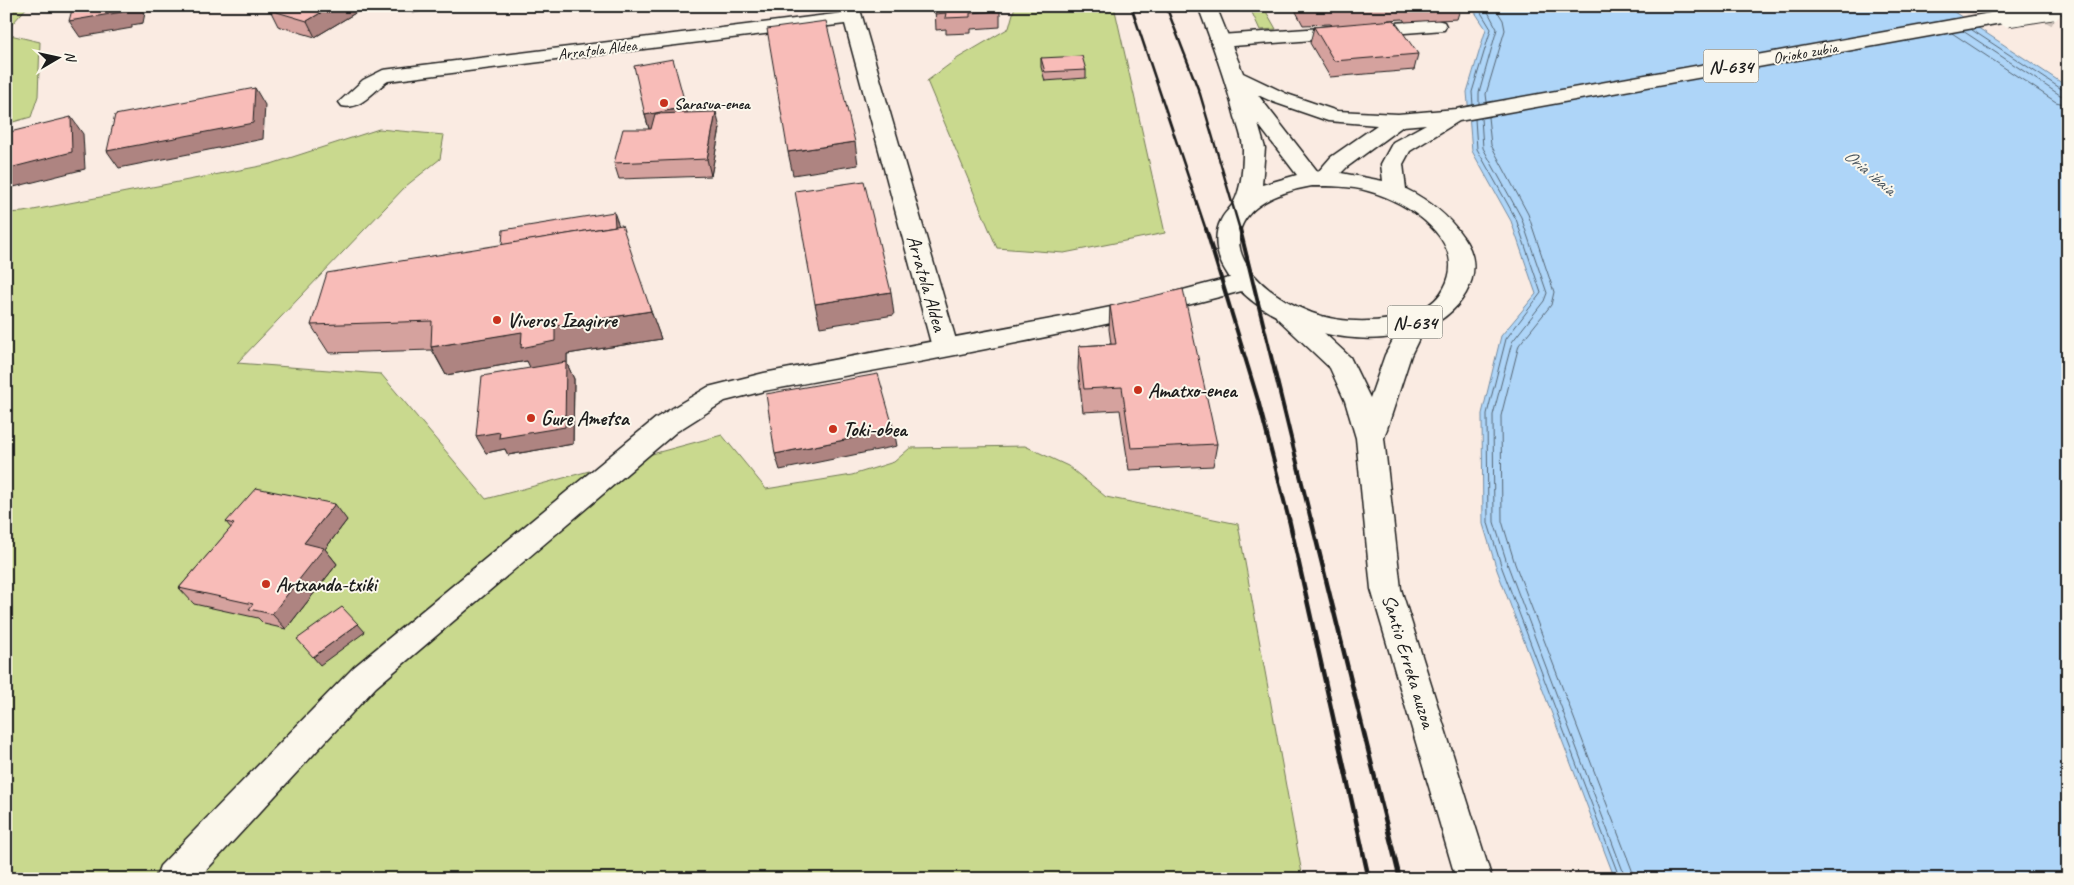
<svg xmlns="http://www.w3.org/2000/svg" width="2074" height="885" font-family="Caveat,sans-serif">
<rect width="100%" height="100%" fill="#faebe2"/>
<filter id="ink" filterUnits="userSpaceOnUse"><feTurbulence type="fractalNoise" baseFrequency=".02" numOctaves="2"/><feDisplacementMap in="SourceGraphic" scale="10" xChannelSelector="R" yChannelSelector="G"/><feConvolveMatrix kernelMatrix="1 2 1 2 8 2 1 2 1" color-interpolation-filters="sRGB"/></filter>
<g filter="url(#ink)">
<g fill="#c9d98e" stroke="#727a55">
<path d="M6 6H28L6 31Z"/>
<path d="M1015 6H1114L1165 233 1064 253 997 248 927 81 958 58 1009 28Z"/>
<path d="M1249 6H1263L1276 29 1260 30Z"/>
<path d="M6 34 40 42 38 96 31 117 6 124Z"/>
<path d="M379 129 444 135 440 159 406 186 237 363 381 374 486 499 722 435 766 489 852 475 894 462 910 448 1025 446 1068 466 1106 497 1238 524 1303 879H6V213L23 212 271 164Z"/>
</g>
<path fill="#aed5f8" stroke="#748ba0" d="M1471 6H1945L2068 87V879H1615L1497 570 1483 524 1482 414 1501 336 1536 294 1511 221 1472 151 1467 92 1486 29Z"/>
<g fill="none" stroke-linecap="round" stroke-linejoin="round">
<g stroke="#566674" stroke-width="1">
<path d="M1972 30 2063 90 2068 91"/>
<path d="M1963 31 2060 95 2068 97"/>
<path d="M1952 33 2056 102 2068 105"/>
<path d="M1487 102 1486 94 1505 30 1503 20 1494 6"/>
<path d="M1479 104V93L1497 29 1485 6"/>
<path d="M1473 105 1472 92 1491 29 1477 6"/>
<path d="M1488 117 1491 145 1528 214 1554 292 1551 305 1519 345 1501 416 1502 521 1515 564 1632 870 1633 879"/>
<path d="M1481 118 1483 148 1521 217 1547 293 1544 301 1512 342 1493 415 1494 522 1508 566 1626 879"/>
<path d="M1475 119 1477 149 1516 219 1541 293 1506 339 1487 414 1488 523 1502 568 1620 879"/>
</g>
<path stroke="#cec2ba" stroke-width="21" stroke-dasharray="21 10" stroke-linecap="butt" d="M2038 6 2068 22"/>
<g stroke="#1c1c1c" stroke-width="3">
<path id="service" d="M1437 20 1444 22 1446 26 1444 30 1220 47 1213 45 1210 41 1213 37 1220 35Z"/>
</g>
<g stroke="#1c1c1c" stroke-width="3">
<g id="minor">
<path d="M841 6H859L958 347 954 353 945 356 936 353 932 347 845 24 388 81C374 90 360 111 342 106L339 102 363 80 383 70 843 13Z"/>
<path d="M1286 304 1295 306 1350 357 1370 398 1385 355 1406 316 1415 313 1424 316 1427 322 1411 355 1384 438 1401 589 1492 879H1456L1371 589 1356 438 1345 401 1330 368 1277 318 1274 312 1277 306Z"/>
</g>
</g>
<g stroke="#1c1c1c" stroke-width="3">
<path id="tertiary" d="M1244 274 1253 276 1256 282 1253 288C1092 332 928 360 764 391L725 401 676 432 376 687 198 879H155L160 866 354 667 656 418 708 387 764 373 1062 317 1145 300Z"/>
</g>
<g stroke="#1c1c1c" stroke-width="3">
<g id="trunk">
<path d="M1198 6H1216L1243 73 1287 94 1337 111 1398 114 1456 109 2007 10 2014 12 2016 16 2014 20 2007 22 1459 121 1410 151 1403 164 1406 189C1430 201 1448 215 1463 237 1476 255 1477 273 1466 293 1422 370 1264 341 1225 270 1216 256 1213 235 1221 220 1224 213 1231 208 1234 202 1242 187 1243 166 1243 150 1243 139 1238 127 1235 117 1225 79 1212 43 1198 6ZM1258 95 1273 102 1328 121 1377 125 1331 157 1318 172ZM1258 124 1297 175 1262 185 1265 148ZM1426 124 1393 142 1381 164 1383 181 1341 173 1347 167 1403 126ZM1312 186C1331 186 1350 186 1368 191 1406 201 1470 241 1444 288 1434 307 1411 316 1391 319 1365 323 1337 322 1312 313 1226 280 1204 205 1312 186Z"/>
<path d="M2045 6H2068V12L2052 15 2045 13 2043 9Z"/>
</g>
</g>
<use href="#service" fill="#fbf7ec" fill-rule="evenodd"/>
<use href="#minor" fill="#fbf7ec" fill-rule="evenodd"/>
<use href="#tertiary" fill="#fbf7ec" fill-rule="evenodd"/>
<use href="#trunk" fill="#fbf7ec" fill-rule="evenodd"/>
<g stroke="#1c1c1c" stroke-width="2.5">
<path d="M1131 6 1206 230"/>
<path d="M1166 6 1200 94 1240 230"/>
</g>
<g stroke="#1c1c1c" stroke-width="4">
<path d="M1206 229 1258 400 1289 520"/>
<path d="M1240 229 1311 520"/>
</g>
<g stroke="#1c1c1c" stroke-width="4.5">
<path d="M1289 519 1369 879"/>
<path d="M1311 519 1400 879"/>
</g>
<g stroke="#1c1c1c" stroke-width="23" stroke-linecap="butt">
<path id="trunk-bridge" d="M2007 16 2052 9"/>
</g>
<use href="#trunk-bridge" stroke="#fbf7ec" stroke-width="21"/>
</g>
<g fill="#d5a29e" stroke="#1c1c1c">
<path d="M276 6H367L315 37 278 26 270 10Z"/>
<path d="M935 6 1000 11V27L971 29V33L946 34V29L936 30Z"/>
<path d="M1293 6H1461L1457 19 1405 22 1403 19 1388 20V21L1418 54 1414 70 1330 77 1310 43 1314 27 1332 25 1330 24 1303 25Z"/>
<path d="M1041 58 1086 70V78L1045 81 1041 67Z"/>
<path d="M687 113 720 128 711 176 619 179 614 163 649 129 645 115Z"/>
<path d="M619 226 661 339 567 354V364L574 379 573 444 508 455 505 449 486 453 531 368 527 361 446 375 432 350 329 353 311 325Z"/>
<path d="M1110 306 1217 444 1213 466 1129 470 1120 410 1083 412 1078 369 1079 346 1111 344 1109 329Z"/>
<path d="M347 520 325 549 337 564 286 629 264 624 258 618 194 604 179 588 231 528 226 522Z"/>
</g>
<g fill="#ae8481" stroke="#1c1c1c">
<path d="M130 6H140L145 13 143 23 132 25V28L80 37 69 21Z"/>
<path d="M332 6H367L315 37 307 21Z"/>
<path d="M410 6H450L413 13Z"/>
<path d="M761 6H802L762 11Z"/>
<path d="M255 88 265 105 263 139 119 168 107 151Z"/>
<path d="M686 107 690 124 650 132 645 115Z"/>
<path d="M716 112 720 128 711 176 707 159Z"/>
<path d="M71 117 83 134 85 169 6 189V169Z"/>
<path d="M855 142 858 165 793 175 788 152Z"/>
<path d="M614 212 620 229 510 266Z"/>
<path d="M891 292 894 315 820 327 815 304Z"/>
<path d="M651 311 661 339 567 354V364L574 379 573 444 508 455 505 449 486 453 476 436 534 376 527 361 446 375 431 347 555 326Z"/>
<path d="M894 430 897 446 780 470 775 454Z"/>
<path d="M335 504 347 520 325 549 337 564 286 629 272 614 304 543Z"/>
<path d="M358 624 365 632 320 665 313 657Z"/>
</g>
<g fill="#f8bcb8" stroke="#1c1c1c">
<path d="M73 6H133L122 9V12L69 21Z"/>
<path d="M276 6H332L307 21 270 10Z"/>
<path d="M935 6H999L1000 11 970 13V17L945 18 946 13 935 14Z"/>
<path d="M1394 20 1418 54 1334 61 1314 27Z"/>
<path d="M826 21 855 142 788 152 767 29Z"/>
<path d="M1082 56 1086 70 1045 72 1041 58Z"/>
<path d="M673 59 686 107 645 115 634 66Z"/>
<path d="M255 88 253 123 107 151 115 115Z"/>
<path d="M716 112 707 159 614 163 623 129H651L655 114Z"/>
<path d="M71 117 72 152 6 169V133Z"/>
<path d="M864 181 891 292 815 304 795 191Z"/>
<path d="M614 212 615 226 502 245 503 230Z"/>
<path d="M622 225 651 311 555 326V341L521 348 522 332 431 347 432 321 311 325 327 273Z"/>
<path d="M1183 289 1217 444 1131 448 1122 387 1084 389 1079 346 1116 344 1110 306Z"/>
<path d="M566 362 565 427 499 438 500 432 476 436 482 376Z"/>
<path d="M878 374 894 430 775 454 766 394Z"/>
<path d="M256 488 335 504 304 543 324 548 272 614 249 609 253 604 179 588 234 524 226 522Z"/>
<path d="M342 607 358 624 313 657 297 639Z"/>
</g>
</g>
<g fill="#c8321e" stroke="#fbf7ec" stroke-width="2">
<circle cx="664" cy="103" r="5"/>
<circle cx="497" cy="320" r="5"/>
<circle cx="1138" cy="390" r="5"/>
<circle cx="531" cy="418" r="5"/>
<circle cx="833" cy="429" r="5"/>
<circle cx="266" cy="584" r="5"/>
</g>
<g text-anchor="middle" stroke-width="4" stroke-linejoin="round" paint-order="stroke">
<g font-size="16" fill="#1c1c1c" stroke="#fbf7ec">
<text transform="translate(597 49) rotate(-7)" y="6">Arratola Aldea</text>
<text transform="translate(1805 52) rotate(-10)" y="6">Orioko zubia</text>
</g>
<g font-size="16" font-weight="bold" fill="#1c1c1c" stroke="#fbf7ec" text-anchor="start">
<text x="674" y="109">Sarasua-enea</text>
</g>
<g font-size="18" font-style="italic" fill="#48545e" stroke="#fbf7ec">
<text transform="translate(1870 172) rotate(40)" y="6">Oria ibaia</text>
</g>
<g fill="#fbf7ec" stroke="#5f5e5a" stroke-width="1">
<rect x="1703.5" y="49.5" width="55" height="33" rx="4"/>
<rect x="1387.5" y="305.5" width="55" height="33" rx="4"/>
</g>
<g font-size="19" font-weight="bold" fill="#1c1c1c">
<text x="1731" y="73">N-634</text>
<text x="1415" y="329">N-634</text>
</g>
<g font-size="20" fill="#1c1c1c" stroke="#fbf7ec">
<text transform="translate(927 283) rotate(74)" y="7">Arratola Aldea</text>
<text transform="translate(1409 661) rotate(73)" y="7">Santio Erreka auzoa</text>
</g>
<g font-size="20" font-weight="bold" fill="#1c1c1c" stroke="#fbf7ec" text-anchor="start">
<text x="507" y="327">Viveros Izagirre</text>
<text x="1148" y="397">Amatxo-enea</text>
<text x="541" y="425">Gure Ametsa</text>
<text x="843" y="436">Toki-obea</text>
<text x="276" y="591">Artxanda-txiki</text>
</g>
</g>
<rect width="2074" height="885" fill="none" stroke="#fbf7ec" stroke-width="25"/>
<rect x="12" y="12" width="2049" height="860" fill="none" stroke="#1c1c1c" stroke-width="2" filter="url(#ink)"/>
<g transform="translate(58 58) rotate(81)" stroke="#fbf7ec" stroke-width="4" paint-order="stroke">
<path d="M0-4L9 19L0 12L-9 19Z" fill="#1c1c1c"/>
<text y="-8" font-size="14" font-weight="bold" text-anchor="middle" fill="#1c1c1c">N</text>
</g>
</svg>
